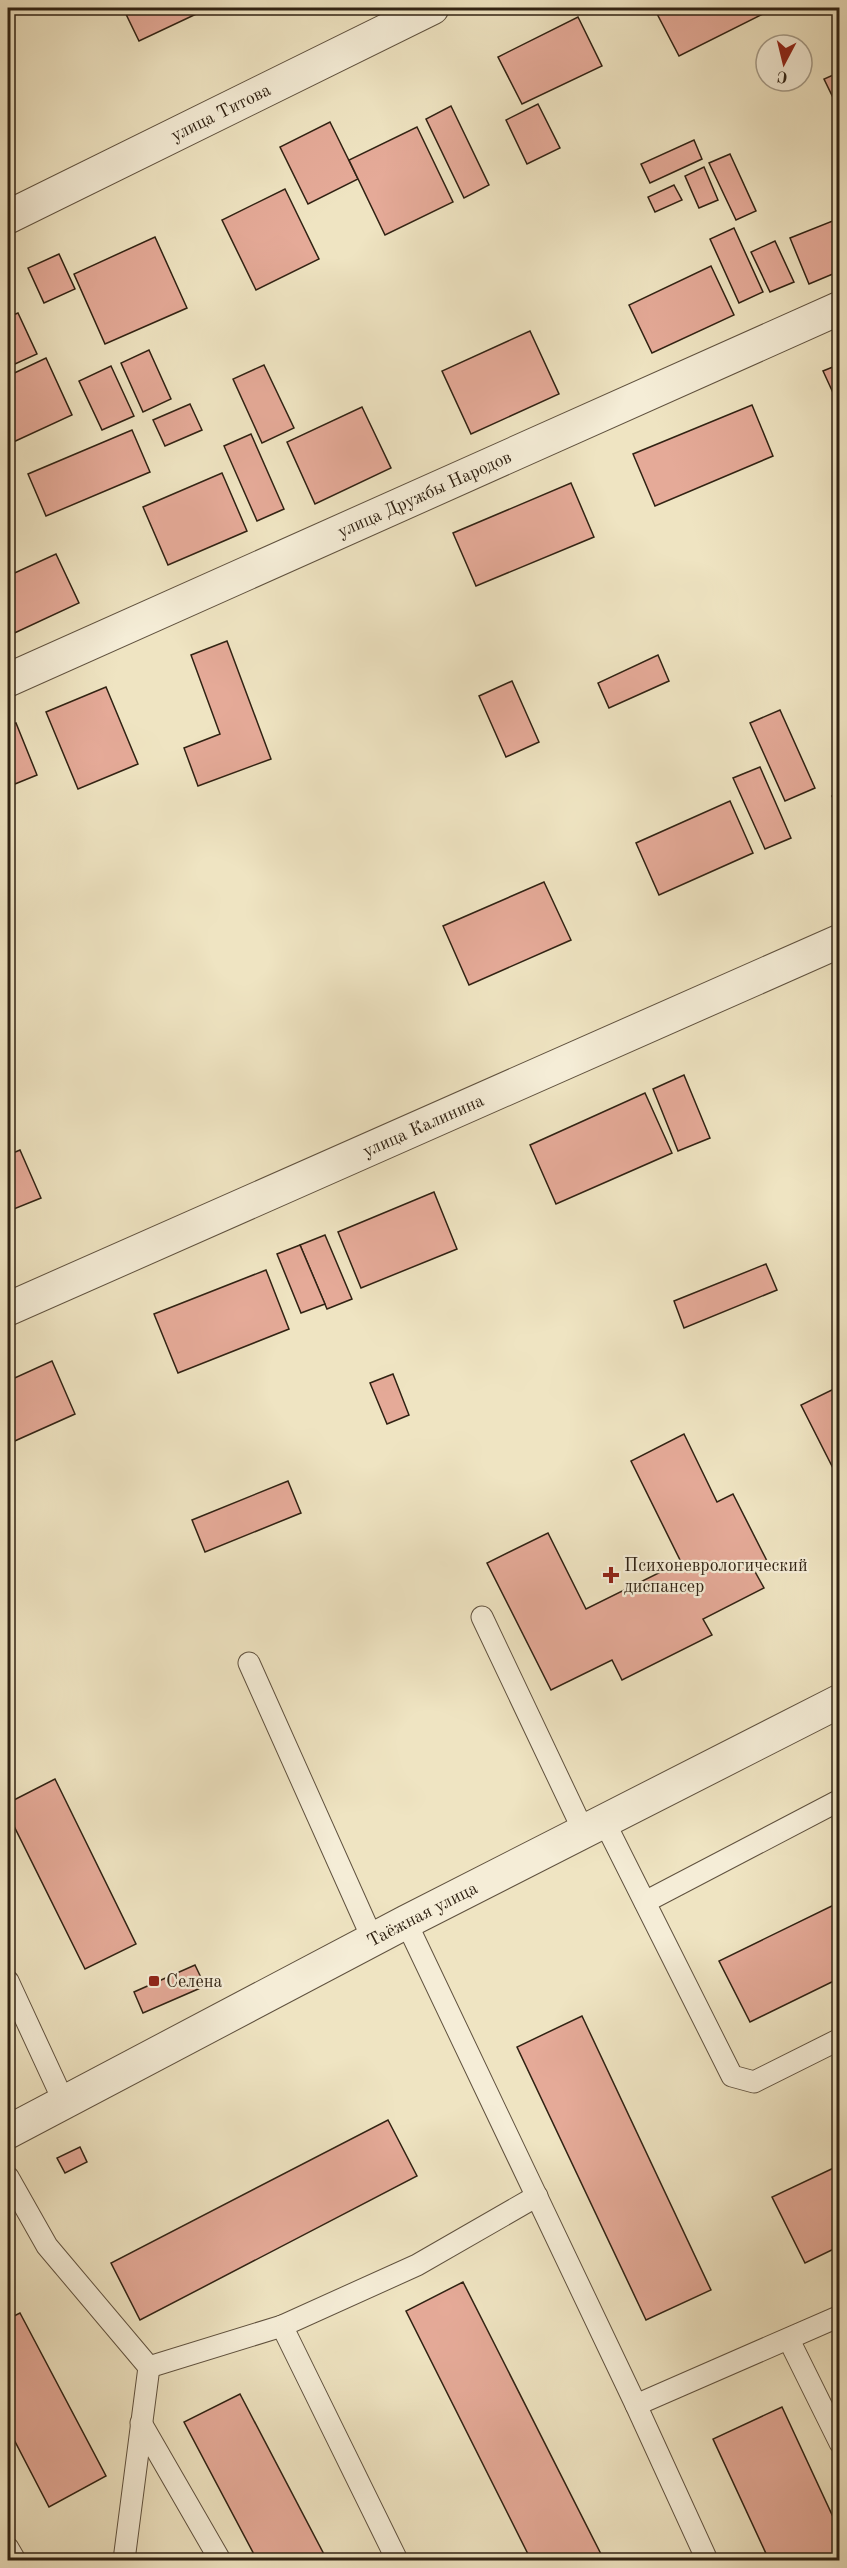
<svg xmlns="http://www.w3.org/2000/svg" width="847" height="2568" font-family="'Old Standard TT',serif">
<rect width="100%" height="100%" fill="#efe4c2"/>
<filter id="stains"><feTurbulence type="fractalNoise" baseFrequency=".00333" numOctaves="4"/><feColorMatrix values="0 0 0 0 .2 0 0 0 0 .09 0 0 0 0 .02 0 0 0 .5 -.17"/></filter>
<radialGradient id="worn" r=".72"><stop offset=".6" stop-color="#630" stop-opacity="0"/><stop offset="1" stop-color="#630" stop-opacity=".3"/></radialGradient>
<g fill="#e5aa98" stroke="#302213" stroke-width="1.5">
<path d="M123 8H209L139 41Z"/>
<path d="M654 8H759L763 14 679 56Z"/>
<path d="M578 17 602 66 522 104 498 57Z"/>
<path d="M840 72V112L824 79Z"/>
<path d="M538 104 560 148 527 164 506 120Z"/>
<path d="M451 106 489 185 464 198 426 119Z"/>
<path d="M330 122 358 179 308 204 280 147Z"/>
<path d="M417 127 453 202 385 235 349 160Z"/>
<path d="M8 132 14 145 8 148Z"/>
<path d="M694 140 702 159 650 183 641 164Z"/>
<path d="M730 154 756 211 736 220 709 163Z"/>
<path d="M704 167 718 200 699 208 685 176Z"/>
<path d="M674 185 682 200 655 212 648 197Z"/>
<path d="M285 189 319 259 256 290 222 220Z"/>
<path d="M840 218V271L809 284 790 238Z"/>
<path d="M734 228 763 292 739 303 710 239Z"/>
<path d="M155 237 187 308 105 344 74 274Z"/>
<path d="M775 241 794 282 770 292 751 252Z"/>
<path d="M59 254 75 289 44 303 28 268Z"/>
<path d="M711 266 734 315 652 353 629 305Z"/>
<path d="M18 313 37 354 15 364 8 349V317Z"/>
<path d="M530 331 559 394 471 434 442 371Z"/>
<path d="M149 350 171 399 143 412 121 363Z"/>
<path d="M46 358 72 415 9 444 8 376Z"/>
<path d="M840 364V408L823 371Z"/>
<path d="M264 365 294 428 262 443 233 379Z"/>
<path d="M111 366 134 416 102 430 79 381Z"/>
<path d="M190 404 202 430 165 446 153 420Z"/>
<path d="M752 405 773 456 655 506 633 454Z"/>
<path d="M362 407 391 468 315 504 287 442Z"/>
<path d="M132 430 150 472 46 516 28 474Z"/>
<path d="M251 434 284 509 257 521 224 446Z"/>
<path d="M222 473 247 531 168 565 143 507Z"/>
<path d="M571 483 594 537 476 586 453 533Z"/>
<path d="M56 554 79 603 8 636V576Z"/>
<path d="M227 641 271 759 198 786 184 748 220 734 191 655Z"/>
<path d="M658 655 669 681 609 708 598 683Z"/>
<path d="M512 681 539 742 506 757 479 696Z"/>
<path d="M106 687 138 764 78 789 46 712Z"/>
<path d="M780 710 815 788 785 801 750 723Z"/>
<path d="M16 723 37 775 15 784 8 767V726Z"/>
<path d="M760 767 791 838 765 849 733 778Z"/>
<path d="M840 792V811L832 796Z"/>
<path d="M730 801 753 853 659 895 636 843Z"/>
<path d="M544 882 571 940 469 985 443 926Z"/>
<path d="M684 1075 710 1138 678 1151 653 1089Z"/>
<path d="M645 1093 672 1153 556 1204 530 1145Z"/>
<path d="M20 1150 41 1198 9 1211 8 1155Z"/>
<path d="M434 1192 457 1249 361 1288 338 1232Z"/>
<path d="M325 1235 352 1299 327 1309 300 1245Z"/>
<path d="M300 1245 325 1304 301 1313 277 1254Z"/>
<path d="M766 1264 777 1290 684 1328 674 1301Z"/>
<path d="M266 1270 289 1329 178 1373 154 1314Z"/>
<path d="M52 1361 75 1414 8 1444V1381Z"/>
<path d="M393 1374 409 1415 387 1424 370 1383Z"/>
<path d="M840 1386V1482L801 1405Z"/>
<path d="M684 1434 717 1502 733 1494 767 1561 753 1568 764 1588 703 1619 712 1635 622 1680 612 1660 551 1690 487 1563 548 1533 586 1609 681 1562 631 1461Z"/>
<path d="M288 1481 301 1513 205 1552 192 1520Z"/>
<path d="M55 1779 136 1944 85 1969 8 1814V1803Z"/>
<path d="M840 1902V1978L750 2022 719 1961Z"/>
<path d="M195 1965 205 1986 143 2013 134 1992Z"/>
<path d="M582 2016 711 2290 646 2320 517 2047Z"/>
<path d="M388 2120 417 2176 140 2320 111 2263Z"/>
<path d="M80 2147 87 2162 65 2173 57 2158Z"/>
<path d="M840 2165V2246L805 2263 772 2197Z"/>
<path d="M463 2282 604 2560H531L406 2311Z"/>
<path d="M20 2313 106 2476 49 2507 8 2428V2319Z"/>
<path d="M240 2394 327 2560H257L184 2422Z"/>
<path d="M782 2407 840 2532V2560H769L713 2439Z"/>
</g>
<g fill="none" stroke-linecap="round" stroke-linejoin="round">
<g stroke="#60523f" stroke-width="23">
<g id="service">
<path d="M482 1617 584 1832"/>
<path d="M249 1663 373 1940"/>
<path d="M604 1821 732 2076 754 2082 840 2039"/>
<path d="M645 1902 840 1800"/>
<path d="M406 1922 636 2405 707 2560"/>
<path d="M8 1981 64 2102"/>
<path d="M8 2177 47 2246 149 2367 282 2326 417 2265 537 2196"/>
<path d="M282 2326 397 2560"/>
<path d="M789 2340 840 2443"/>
<path d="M636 2405 840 2316"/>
<path d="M141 2423 220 2560"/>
<path d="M8 2548 15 2560"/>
<path d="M124 2560 149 2367"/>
</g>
</g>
<g stroke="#60523f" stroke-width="35">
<g id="minor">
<path id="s1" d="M8 217 432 8"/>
<path id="s2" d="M8 680 840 308"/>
<path id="s3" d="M8 1309 840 941"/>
<path id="s4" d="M8 2132 406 1922 840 1701"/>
</g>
</g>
<use href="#service" stroke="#f5edd7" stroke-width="21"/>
<use href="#minor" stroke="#f5edd7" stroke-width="33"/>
</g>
<g fill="#8f2418" stroke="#f5edd7" stroke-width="2">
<path d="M608 1566h6v6h6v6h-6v6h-6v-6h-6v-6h6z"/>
<rect x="148" y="1975" width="12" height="12" rx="3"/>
</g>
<g text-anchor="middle" stroke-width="4.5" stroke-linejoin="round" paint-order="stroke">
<g font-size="18" fill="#302213" stroke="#f5edd7">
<text dy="6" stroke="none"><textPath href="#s1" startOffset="237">улица Титова</textPath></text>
<text dy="6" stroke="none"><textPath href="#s2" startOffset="456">улица Дружбы Народов</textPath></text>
<text dy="6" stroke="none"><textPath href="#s3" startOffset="454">улица Калинина</textPath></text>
<text dy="6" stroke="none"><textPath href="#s4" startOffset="468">Таёжная улица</textPath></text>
</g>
<g font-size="18" fill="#302213" stroke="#f5edd7" text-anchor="start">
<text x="624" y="1571">Психоневрологический<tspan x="624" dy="21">диспансер</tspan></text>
<text x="166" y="1987">Селена</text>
</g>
</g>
<rect width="847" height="2568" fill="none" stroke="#efe4c2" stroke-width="30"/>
<rect x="9" y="9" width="829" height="2550" fill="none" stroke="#302213" stroke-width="3"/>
<rect x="15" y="15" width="817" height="2538" fill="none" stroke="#302213" stroke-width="1.5"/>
<g transform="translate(784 63) rotate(187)"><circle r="28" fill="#f5edd7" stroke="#a69c89" stroke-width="1.5"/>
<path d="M0-4.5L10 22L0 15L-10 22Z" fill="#8f2418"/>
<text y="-9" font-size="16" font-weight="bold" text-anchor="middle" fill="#302213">С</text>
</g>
<rect width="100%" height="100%" filter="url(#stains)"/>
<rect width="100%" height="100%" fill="url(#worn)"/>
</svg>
